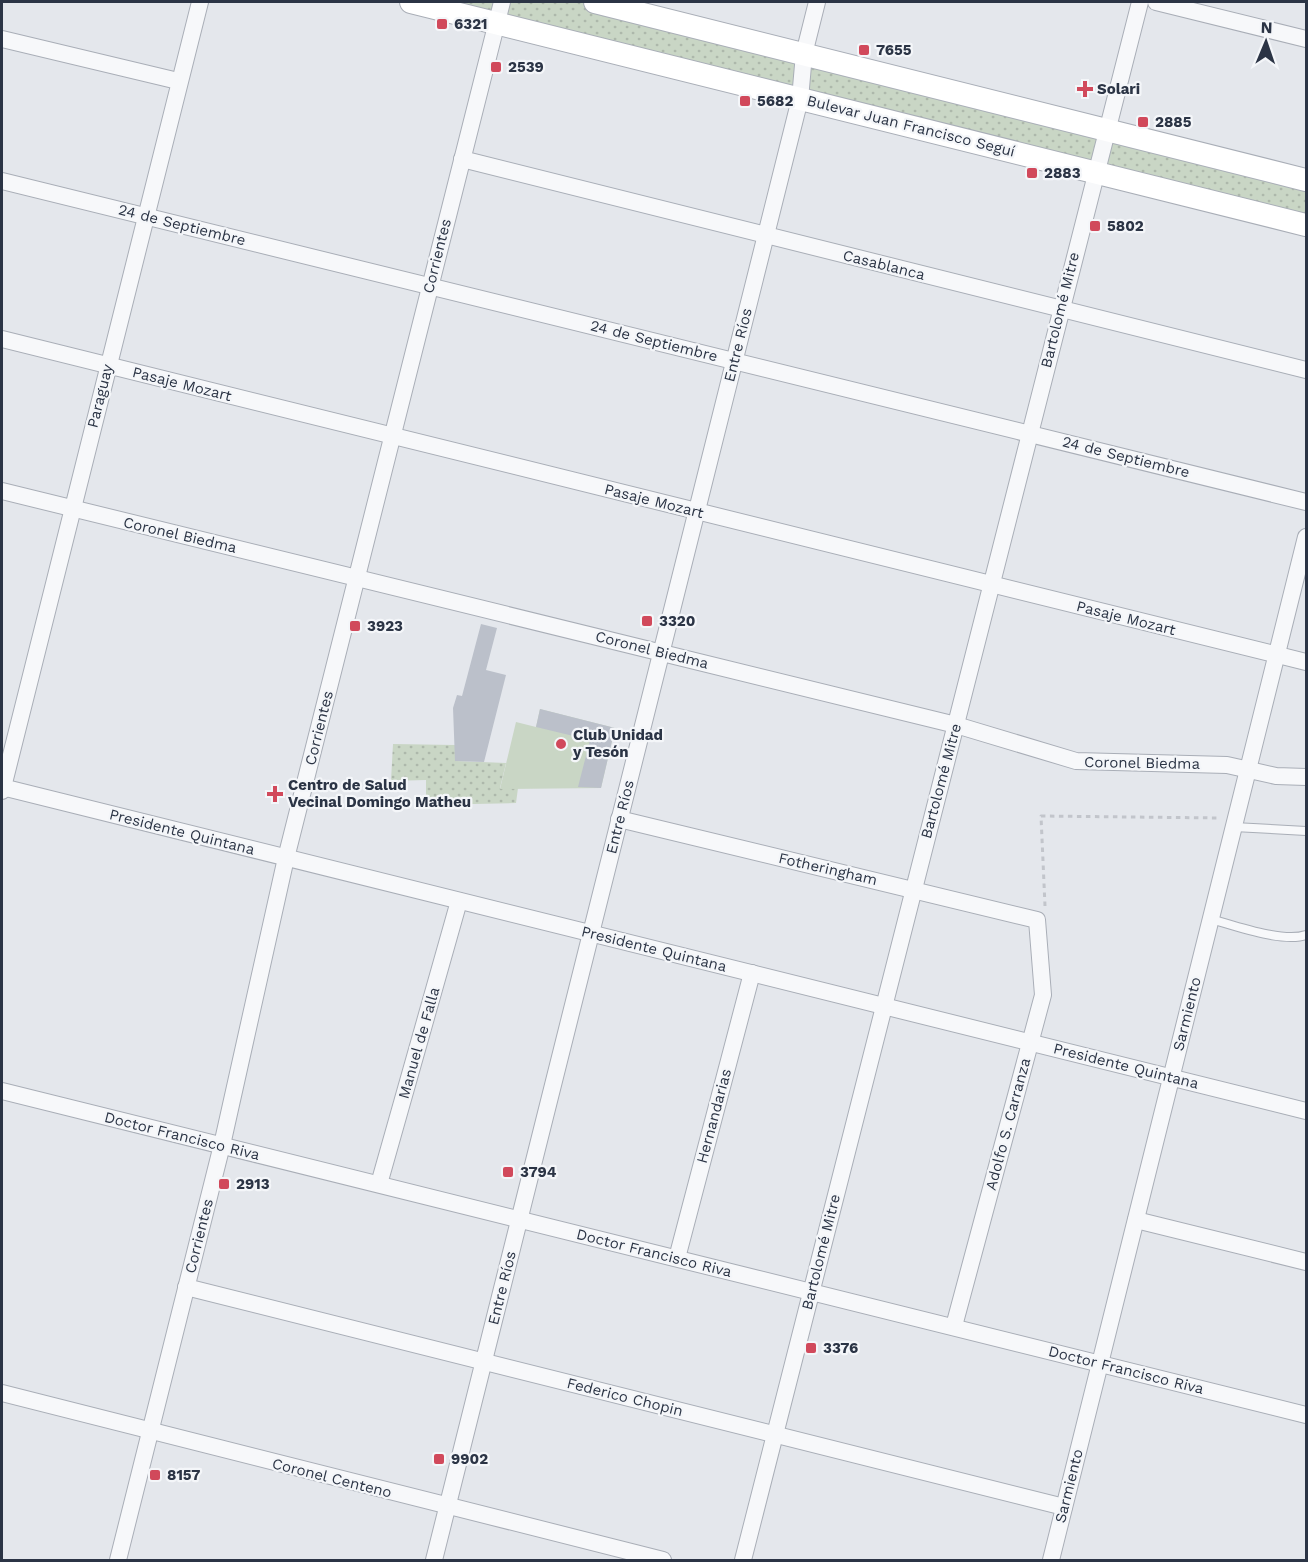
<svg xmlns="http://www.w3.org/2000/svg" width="1308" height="1562" font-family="'Work Sans',sans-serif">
<defs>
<pattern id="grass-dots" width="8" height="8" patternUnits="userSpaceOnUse" patternTransform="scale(1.5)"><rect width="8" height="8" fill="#c9d6c5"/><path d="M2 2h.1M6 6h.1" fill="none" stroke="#adb8ab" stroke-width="1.8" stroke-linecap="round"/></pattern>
</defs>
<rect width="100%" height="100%" fill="#e4e7ec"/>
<g fill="url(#grass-dots)">
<path d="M411 2H595L1306 180V225Z"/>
<path d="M393 744 455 745 456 761 506 763 500 788H518L516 803 426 805V780L391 781Z"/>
</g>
<path fill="#c9d6c5" d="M540 709 615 728 601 788 500 789 516 722 536 727Z"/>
<g fill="#bbc0ca">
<path d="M481 624 497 628 486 670 506 675 484 762 455 761 453 708 457 695 462 696Z"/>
<path d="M540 709 615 728 601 788 578 787 590 740 536 727Z"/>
</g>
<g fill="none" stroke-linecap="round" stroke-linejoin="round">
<g stroke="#a9aeb7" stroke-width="10">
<g id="lane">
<path d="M1234 827 1306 831"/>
<path d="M1211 919C1236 926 1283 943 1306 935"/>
</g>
</g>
<g stroke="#a9aeb7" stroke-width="18">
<g id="street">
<path d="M1156 2 1306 39"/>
<path d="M2 39 178 81"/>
<path d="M462 159 1306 370"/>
<path d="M2 181 1306 502"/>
<path d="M2 339 1306 662"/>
<path d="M2 491 956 725 1076 761 1227 765 1276 776 1306 777"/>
<path d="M2 787 1306 1111"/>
<path d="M2 791 200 2"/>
<path d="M619 819 1037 920 1043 995 954 1326"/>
<path d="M2 1091 1306 1415"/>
<path d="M379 1184 459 901"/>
<path d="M1136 1220 1306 1262"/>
<path d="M677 1258 752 973"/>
<path d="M186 1287 1064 1507"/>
<path d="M2 1393 663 1560"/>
<path d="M118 1560 222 1145 286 858 502 2"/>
<path d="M434 1560 800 99 804 54 817 2"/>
<path d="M743 1560 1140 2"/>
<path d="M1051 1560 1306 537"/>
</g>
</g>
<g stroke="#a9aeb7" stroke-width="24">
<g id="secondary">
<path d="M411 2 1306 225"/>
<path d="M595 2 1306 180"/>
</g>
</g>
<path stroke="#c2c5cb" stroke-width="3" stroke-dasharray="4.5 4.5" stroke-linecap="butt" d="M1045 906 1041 816 1220 818"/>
<use href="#lane" stroke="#f7f8fa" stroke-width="8"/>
<use href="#street" stroke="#f7f8fa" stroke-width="16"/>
<use href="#secondary" stroke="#fff" stroke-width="22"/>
</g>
<g fill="#d1495b" stroke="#f4f6f9" stroke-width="2">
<rect x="436" y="18" width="12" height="12" rx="3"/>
<rect x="858" y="44" width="12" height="12" rx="3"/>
<rect x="490" y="61" width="12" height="12" rx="3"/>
<path d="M1082 80h6v6h6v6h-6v6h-6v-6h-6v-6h6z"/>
<rect x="739" y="95" width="12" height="12" rx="3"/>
<rect x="1137" y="116" width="12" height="12" rx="3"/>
<rect x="1026" y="167" width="12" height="12" rx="3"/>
<rect x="1089" y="220" width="12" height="12" rx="3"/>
<rect x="641" y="615" width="12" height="12" rx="3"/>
<rect x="349" y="620" width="12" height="12" rx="3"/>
<circle cx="561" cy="744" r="6"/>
<path d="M272 785h6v6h6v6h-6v6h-6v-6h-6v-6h6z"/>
<rect x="502" y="1166" width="12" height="12" rx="3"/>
<rect x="218" y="1178" width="12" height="12" rx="3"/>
<rect x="805" y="1342" width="12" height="12" rx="3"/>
<rect x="433" y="1453" width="12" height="12" rx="3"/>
<rect x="149" y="1469" width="12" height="12" rx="3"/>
</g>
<g text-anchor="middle" stroke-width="4.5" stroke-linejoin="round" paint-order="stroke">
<g font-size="15" font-weight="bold" fill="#2b3445" stroke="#f4f6f9" text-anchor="start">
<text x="454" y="29">6321</text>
<text x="876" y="55">7655</text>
<text x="508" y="72">2539</text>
<text x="1097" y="94">Solari</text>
<text x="757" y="106">5682</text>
<text x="1155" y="127">2885</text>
<text x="1044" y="178">2883</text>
<text x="1107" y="231">5802</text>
<text x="659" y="626">3320</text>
<text x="367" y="631">3923</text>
<text x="573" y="740">Club Unidad<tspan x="573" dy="17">y Tesón</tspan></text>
<text x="288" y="790">Centro de Salud<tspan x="288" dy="17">Vecinal Domingo Matheu</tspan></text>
<text x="520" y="1177">3794</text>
<text x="236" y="1189">2913</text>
<text x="823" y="1353">3376</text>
<text x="451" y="1464">9902</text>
<text x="167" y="1480">8157</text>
</g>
<g font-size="15" fill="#2b3445" stroke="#f4f6f9">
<text transform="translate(911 126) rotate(14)" y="5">Bulevar Juan Francisco Seguí</text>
<text transform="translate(182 225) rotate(14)" y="5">24 de Septiembre</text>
<text transform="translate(437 256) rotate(-76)" y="5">Corrientes</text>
<text transform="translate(884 265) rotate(14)" y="5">Casablanca</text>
<text transform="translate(1060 310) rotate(-76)" y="5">Bartolomé Mitre</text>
<text transform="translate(654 341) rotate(14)" y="5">24 de Septiembre</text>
<text transform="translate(738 345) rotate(-76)" y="5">Entre Ríos</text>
<text transform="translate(182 384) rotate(14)" y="5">Pasaje Mozart</text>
<text transform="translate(100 396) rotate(-76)" y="5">Paraguay</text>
<text transform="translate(1126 457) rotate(14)" y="5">24 de Septiembre</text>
<text transform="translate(654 501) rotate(14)" y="5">Pasaje Mozart</text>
<text transform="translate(180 535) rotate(13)" y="5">Coronel Biedma</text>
<text transform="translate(1126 618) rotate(14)" y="5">Pasaje Mozart</text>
<text transform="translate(652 650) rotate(14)" y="5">Coronel Biedma</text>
<text transform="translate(319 728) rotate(-76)" y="5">Corrientes</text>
<text transform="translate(1142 763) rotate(1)" y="5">Coronel Biedma</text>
<text transform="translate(941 781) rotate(-75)" y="5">Bartolomé Mitre</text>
<text transform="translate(620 817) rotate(-76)" y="5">Entre Ríos</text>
<text transform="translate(182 832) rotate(14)" y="5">Presidente Quintana</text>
<text transform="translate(828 869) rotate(13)" y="5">Fotheringham</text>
<text transform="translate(654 949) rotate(14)" y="5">Presidente Quintana</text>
<text transform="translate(1187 1014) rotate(-76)" y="5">Sarmiento</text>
<text transform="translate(419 1043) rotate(-74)" y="5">Manuel de Falla</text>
<text transform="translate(1126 1066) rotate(14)" y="5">Presidente Quintana</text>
<text transform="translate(714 1116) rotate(-75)" y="5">Hernandarias</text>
<text transform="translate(1008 1124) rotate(-75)" y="5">Adolfo S. Carranza</text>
<text transform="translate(182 1136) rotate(14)" y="5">Doctor Francisco Riva</text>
<text transform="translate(199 1236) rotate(-76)" y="5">Corrientes</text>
<text transform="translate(821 1252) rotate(-76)" y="5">Bartolomé Mitre</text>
<text transform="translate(654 1253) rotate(14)" y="5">Doctor Francisco Riva</text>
<text transform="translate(502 1288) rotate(-76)" y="5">Entre Ríos</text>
<text transform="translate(1126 1370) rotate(14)" y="5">Doctor Francisco Riva</text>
<text transform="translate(625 1397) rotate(14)" y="5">Federico Chopin</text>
<text transform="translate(332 1478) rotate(14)" y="5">Coronel Centeno</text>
<text transform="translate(1069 1486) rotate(-76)" y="5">Sarmiento</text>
</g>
</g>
<rect width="1308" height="1562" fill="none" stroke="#2b3445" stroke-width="6"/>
<g transform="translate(1266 42) rotate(2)" stroke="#f4f6f9" stroke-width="4.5" paint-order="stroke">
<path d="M0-4.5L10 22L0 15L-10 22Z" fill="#2b3445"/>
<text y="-9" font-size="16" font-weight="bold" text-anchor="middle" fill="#2b3445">N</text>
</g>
</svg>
